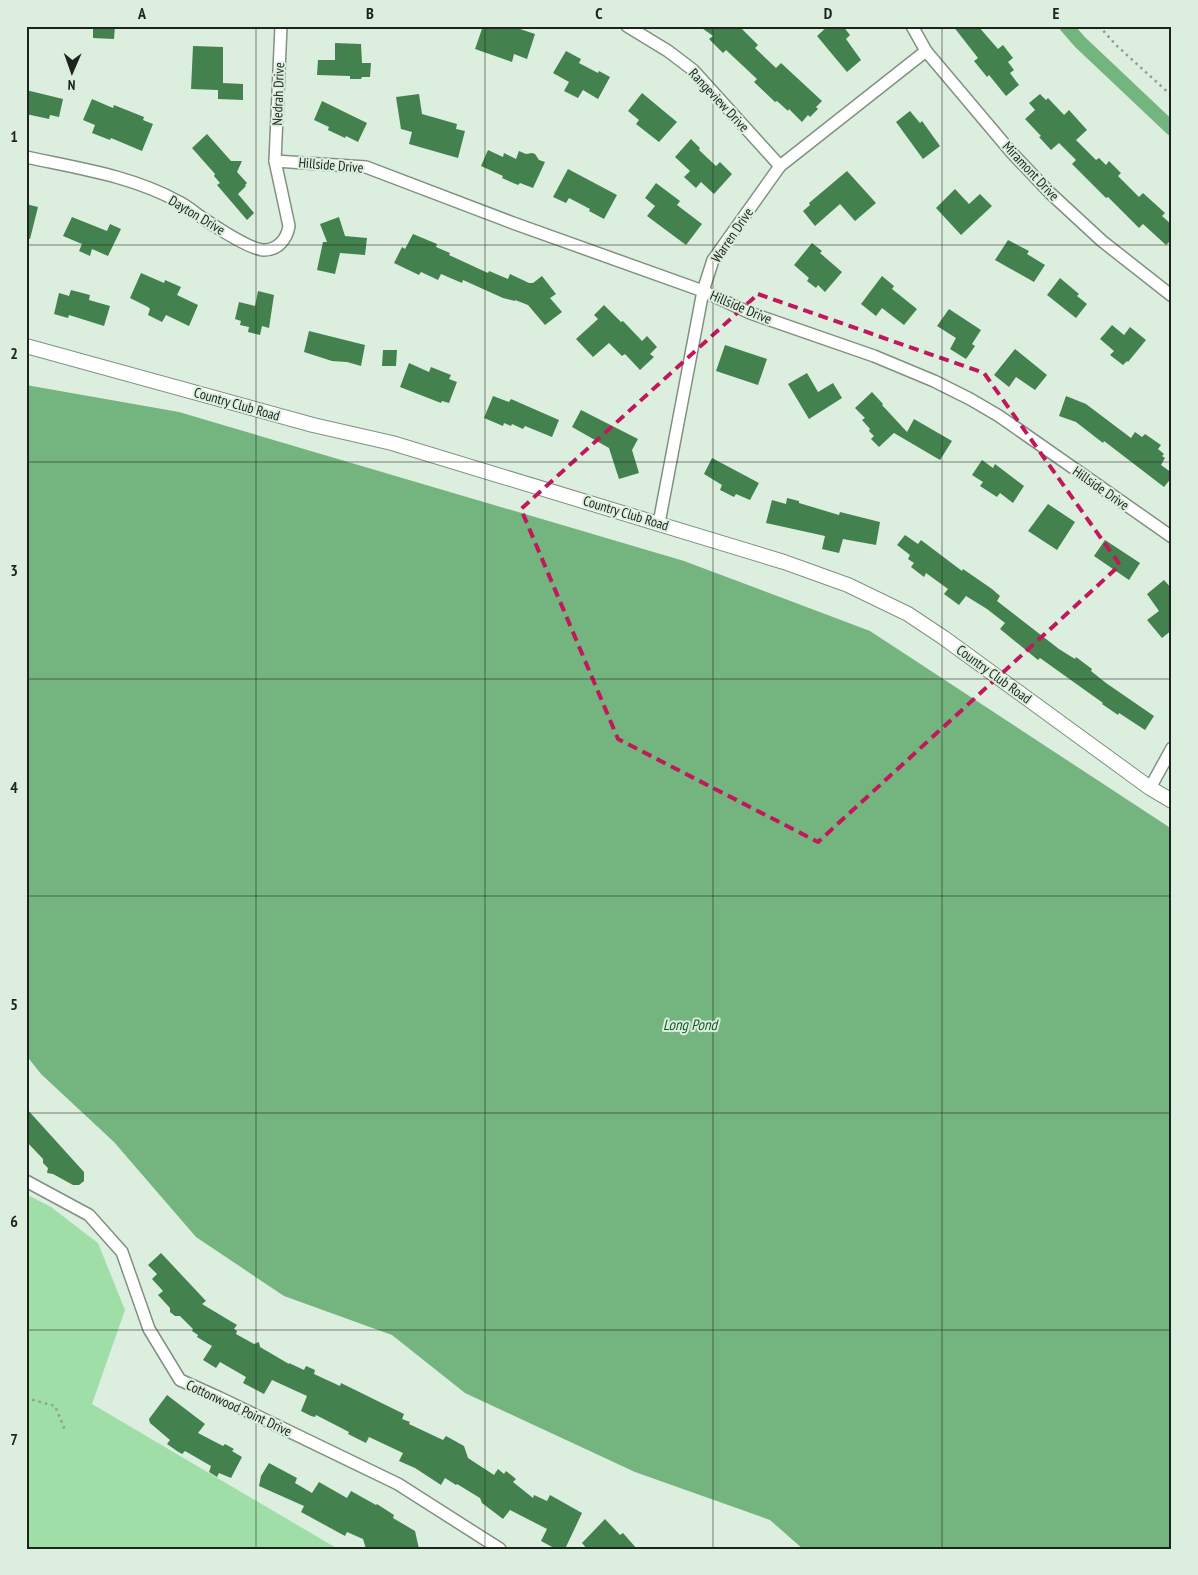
<svg xmlns="http://www.w3.org/2000/svg" width="1198" height="1575" font-family="'PT Sans Narrow',sans-serif">
<rect width="100%" height="100%" fill="#dceedd"/>
<path fill="#9fdfa7" d="M26 1194 51 1207 98 1243 125 1310 92 1404 338 1549H26Z"/>
<path fill="#74b47e" d="M26 385 179 412 684 561 870 631 1172 829V1549H803L770 1520 635 1472 465 1393 392 1335 284 1296 196 1237 114 1142 41 1074 26 1055Z"/>
<g fill="none" stroke-linecap="round" stroke-linejoin="round">
<path stroke="#74b47e" stroke-width="14" d="M1066 26 1080 42 1172 129"/>
</g>
<g fill="#43824e">
<path d="M93 26H115L114 39 93 38Z"/>
<path d="M483 26H511L535 34 527 59 514 54 512 62 475 49Z"/>
<path d="M699 26H739L758 45 755 48 776 68 781 63 822 101 816 107 818 109 810 117 808 115 802 122 789 109 788 111 777 101 775 102 754 82 757 79 726 50 723 53 709 39 713 36Z"/>
<path d="M828 26H843L850 35 846 39 861 60 847 72 817 36Z"/>
<path d="M953 26H978L998 49 1003 45 1013 58 1008 62 1014 70 1010 73 1019 85 1006 96 989 75 987 77 974 61 978 58Z"/>
<path d="M335 43 361 44 362 63H371L370 77H362L361 79H350V76L317 75 318 60H335Z"/>
<path d="M193 46 223 47V83L243 84V100L218 99V90L191 89Z"/>
<path d="M566 51 581 59 579 63 598 73 599 71 610 77 598 99 583 90 578 98 564 91 569 82 553 73Z"/>
<path d="M26 90 63 99 59 117 50 115 49 119 26 114Z"/>
<path d="M642 93 677 122 659 142 636 124 639 120 628 111Z"/>
<path d="M419 94 422 114 457 124 456 129 465 131 458 158 409 144 412 132 401 129 396 97Z"/>
<path d="M1040 94 1046 100 1048 98 1064 115 1069 110 1087 130 1076 140 1096 160 1099 158 1106 165 1109 161 1121 173 1118 176 1139 197 1143 193 1165 213 1162 216 1172 225V239L1166 245 1143 224 1139 228 1108 197 1106 198 1072 164 1076 160 1059 143 1051 150 1039 137 1041 136 1025 119 1035 110 1029 103Z"/>
<path d="M92 99 113 108 114 105 144 117 143 120 153 124 142 151 111 138 110 140 92 133 95 125 83 120Z"/>
<path d="M322 101 367 123 358 142 346 136 345 138 328 130 329 127 314 120Z"/>
<path d="M910 111 920 123 922 121 940 146 923 159 896 122Z"/>
<path d="M207 134 231 161H242L237 172 247 183 245 185 246 186 238 194 254 213 247 220 217 185 220 183 214 176 215 174 192 148Z"/>
<path d="M691 139 700 148 699 150 716 166 720 162 732 174 714 194 701 182 696 188 684 177 690 171 675 157Z"/>
<path d="M488 150 503 157 504 153 516 159 519 151 526 154 532 153 535 154 539 160 545 162 533 188 520 183 518 185 502 178 503 176 481 166Z"/>
<path d="M568 169 617 195 604 219 589 211 590 209 569 198 566 203 553 197Z"/>
<path d="M847 171 876 203 855 221 840 204 815 226 803 211 810 205 809 203Z"/>
<path d="M656 183 680 201 677 205 702 224 686 245 647 216 655 206 645 198Z"/>
<path d="M955 189 969 204 980 194 992 206 961 235 936 208Z"/>
<path d="M26 204 38 207 30 239 26 238Z"/>
<path d="M72 217 107 231 110 224 121 229 108 256 92 249 90 256 79 251 82 244 63 236Z"/>
<path d="M339 217 345 236 367 238 365 255 340 253 335 274 317 270 323 242H327L320 224Z"/>
<path d="M413 234 437 244 436 247 450 253 449 255 488 273 489 271 508 279 510 274 529 283H533L542 276 556 294 550 298 562 312 545 325 528 305 515 300V301L503 298 463 280 462 283 441 274 438 280 421 272 419 275 394 263 402 247 405 249Z"/>
<path d="M1008 240 1029 251 1027 254 1045 265 1034 282 995 260Z"/>
<path d="M812 243 822 251 820 253 842 272 825 292 818 285 816 288 807 281 809 278 794 265Z"/>
<path d="M141 273 164 283 165 280 181 287 177 295 198 305 189 326 166 315 162 322 148 315 150 309 148 307 130 298Z"/>
<path d="M882 276 894 286 892 289 917 309 904 325 882 308 876 316 861 304Z"/>
<path d="M1060 278 1079 294 1077 296 1087 304 1076 318 1047 295Z"/>
<path d="M71 290 90 295 89 300 110 306 104 326 69 315 68 318 54 314 59 293 69 296Z"/>
<path d="M258 291 274 295 269 328 262 326 260 335 248 332 249 327 240 325 241 321 235 319 239 302 255 306Z"/>
<path d="M604 305 621 322 623 321 642 341 647 336 657 347 650 354 654 357 640 370 625 354 622 356 609 343 593 357 576 339 598 319 594 315Z"/>
<path d="M949 309 981 330 972 344 975 346 966 359 950 349 956 338 937 326Z"/>
<path d="M1112 325 1124 335 1130 327 1146 340 1128 362 1127 361 1123 365 1110 355 1114 351 1100 339Z"/>
<path d="M309 331 365 345 361 366 347 362 332 361 304 352Z"/>
<path d="M725 345 767 359 758 385 716 371Z"/>
<path d="M1015 349 1047 375 1035 390 1016 377 1009 387 994 375Z"/>
<path d="M383 350H397L396 366H382Z"/>
<path d="M409 363 429 372 431 367 451 375 449 379 457 382 449 403 442 401 441 403 400 387Z"/>
<path d="M807 373 818 392 833 383 842 398 809 419 788 384Z"/>
<path d="M872 392 883 404 882 405 907 432 914 419 952 441 940 460 894 433 879 447 871 439 874 436 869 431 870 429 862 420 865 418 855 408Z"/>
<path d="M493 396 509 402 511 399 559 420 552 437 525 426 523 429 512 424 511 426 504 423 503 426 484 418Z"/>
<path d="M1066 396 1086 404 1131 438 1135 432 1142 437 1145 434 1161 445 1158 449 1164 454 1162 456 1165 458 1161 465 1172 473V477L1164 487 1104 441 1103 443 1076 422 1059 416Z"/>
<path d="M581 410 638 439 632 450 639 473 619 479 609 448 572 427Z"/>
<path d="M712 458 759 483 750 500 736 494 734 497 720 490 722 485 704 474Z"/>
<path d="M982 460 993 468 995 464 1024 486 1013 503 1000 493 997 497 980 486 983 482 972 475Z"/>
<path d="M787 498 799 501V503L839 515 840 512 880 522 876 545 843 539 839 553 822 549 825 536 766 523 772 500 786 504Z"/>
<path d="M1048 504 1075 522 1057 550 1028 531Z"/>
<path d="M905 535 918 544 921 540 962 571 963 569 992 589 1000 596 997 601 1059 649 1075 659 1076 657 1092 669 1091 671 1106 683 1154 716 1145 730 1119 713 1118 715 1102 704 1103 703 1040 658 1038 660 1000 629 1005 623 987 609 966 596 959 605 944 594 948 589 926 573 924 577 911 567 914 563 908 559 910 555 897 545Z"/>
<path d="M1105 540 1140 563 1129 580 1094 556Z"/>
<path d="M1164 580 1172 589V630L1162 638 1147 620 1159 611 1147 594Z"/>
<path d="M26 1108 84 1172V1181L79 1185H73L53 1174 47 1173 48 1168 43 1163V1159L26 1141Z"/>
<path d="M161 1253 206 1301 202 1304 237 1325 234 1329 237 1331 236 1334 254 1344 259 1342 260 1347 289 1364V1363L304 1370 306 1366 315 1370 314 1374 340 1386 341 1383 404 1414 402 1419 410 1422 409 1424 443 1440 446 1436 464 1446 468 1458 494 1475 498 1469 504 1474 506 1471 516 1479 513 1482 533 1498 534 1495 547 1501 550 1495 582 1513 565 1549H556L541 1541 547 1529 510 1510 503 1519 482 1503 480 1498 457 1484 456 1485 445 1478 441 1485 415 1468 399 1461 403 1453 369 1437 366 1443 348 1434 349 1432 316 1415 315 1417 311 1416 301 1411 307 1396 272 1380 264 1394 243 1383 246 1377 220 1362 216 1368 203 1360 212 1346 197 1337 198 1335 192 1331 193 1329 180 1316H175L170 1312V1308L158 1295 163 1291 152 1279 157 1274 148 1265Z"/>
<path d="M167 1395 205 1424 198 1433 223 1446 225 1444 234 1449 232 1451 242 1457 231 1478 219 1473 217 1477 209 1472 211 1466 185 1451 182 1454 177 1451 167 1444 170 1440 150 1423 149 1419Z"/>
<path d="M269 1463 297 1478 295 1483 312 1493 319 1482 347 1498 351 1491 376 1505 377 1504 394 1515 393 1518 415 1531 419 1549H366L363 1539 347 1532 345 1536 301 1512 304 1506 259 1486 261 1476Z"/>
<path d="M605 1519 620 1535 623 1533 637 1549H587L582 1543Z"/>
</g>
<g fill="none" stroke-linecap="round" stroke-linejoin="round">
<g stroke="#809182" stroke-width="14">
<g id="minor">
<path d="M627 26 668 51 693 70 780 166"/>
<path d="M912 26 926 51 1012 153 1050 193 1102 241 1172 296"/>
<path d="M26 157C77 168 133 176 179 202 187 206 194 212 201 217 213 225 250 250 264 250 278 250 287 239 289 226L275 161 281 26"/>
<path d="M275 161 366 167 513 223 703 291 750 313 874 356 934 381 970 399 999 416 1172 537"/>
<path d="M659 523 703 291 713 260 780 166 926 51"/>
<path d="M1150 788 1172 748"/>
<path d="M26 1181 89 1215 122 1252 149 1329 180 1380 220 1398 398 1484 500 1549"/>
</g>
</g>
<g stroke="#809182" stroke-width="16">
<path id="tertiary" d="M26 346 313 425 392 443 784 562 848 585 908 614 944 638 1150 788 1172 801"/>
</g>
<g stroke="#919f92" stroke-width="2.5" stroke-dasharray="2.5 4" stroke-linecap="butt">
<path d="M1099 26 1116 45 1172 96"/>
<path d="M26 1398 55 1406 65 1430"/>
</g>
<use href="#minor" stroke="#fff" stroke-width="11"/>
<use href="#tertiary" stroke="#fff" stroke-width="14"/>
</g>
<path fill="none" stroke="#c2185b" stroke-width="4" stroke-dasharray="10 6" stroke-linejoin="round" d="M758 294 984 373 1120 565 818 842 618 739 521 509Z"/>
<path fill="none" stroke="#1d241e" stroke-width="1" stroke-opacity="0.55" d="M256 26V1549M485 26V1549M713 26V1549M942 26V1549M26 245H1172M26 462H1172M26 679H1172M26 896H1172M26 1113H1172M26 1330H1172"/>
<g text-anchor="middle" stroke-width="4" stroke-linejoin="round" paint-order="stroke">
<g font-size="14" fill="#1d241e" stroke="#dceedd">
<text transform="translate(278 94) rotate(-88)" y="5">Nedrah Drive</text>
<text transform="translate(719 100) rotate(47)" y="5">Rangeview Drive</text>
<text transform="translate(331 165) rotate(5)" y="5">Hillside Drive</text>
<text transform="translate(1031 171) rotate(47)" y="5">Miramont Drive</text>
<text transform="translate(197 215) rotate(31)" y="5">Dayton Drive</text>
<text transform="translate(732 235) rotate(-56)" y="5">Warren Drive</text>
<text transform="translate(741 307) rotate(23)" y="5">Hillside Drive</text>
<text transform="translate(237 404) rotate(16)" y="5">Country Club Road</text>
<text transform="translate(1101 488) rotate(35)" y="5">Hillside Drive</text>
<text transform="translate(626 513) rotate(17)" y="5">Country Club Road</text>
<text transform="translate(994 674) rotate(36)" y="5">Country Club Road</text>
<text transform="translate(239 1408) rotate(25)" y="5">Cottonwood Point Drive</text>
</g>
<g font-size="15" font-style="italic" fill="#135a27" stroke="#dceedd">
<text x="690" y="1030">Long Pond</text>
</g>
</g>
<rect width="1198" height="1575" fill="none" stroke="#dceedd" stroke-width="55"/>
<g transform="translate(72 72) rotate(182)" stroke="#dceedd" stroke-width="4" paint-order="stroke">
<path d="M0-4L9 19L0 12L-9 19Z" fill="#1d241e"/>
<text y="-8" font-size="14" font-weight="bold" text-anchor="middle" fill="#1d241e">N</text>
</g>
<rect x="28" y="28" width="1142" height="1520" fill="none" stroke="#1d241e" stroke-width="2"/>
<g font-size="16" text-anchor="middle" font-weight="bold" fill="#1d241e">
<text x="142" y="19">A</text>
<text x="370" y="19">B</text>
<text x="599" y="19">C</text>
<text x="828" y="19">D</text>
<text x="1056" y="19">E</text>
<text x="14" y="142">1</text>
<text x="14" y="359">2</text>
<text x="14" y="576">3</text>
<text x="14" y="793">4</text>
<text x="14" y="1010">5</text>
<text x="14" y="1227">6</text>
<text x="14" y="1445">7</text>
</g>
</svg>
